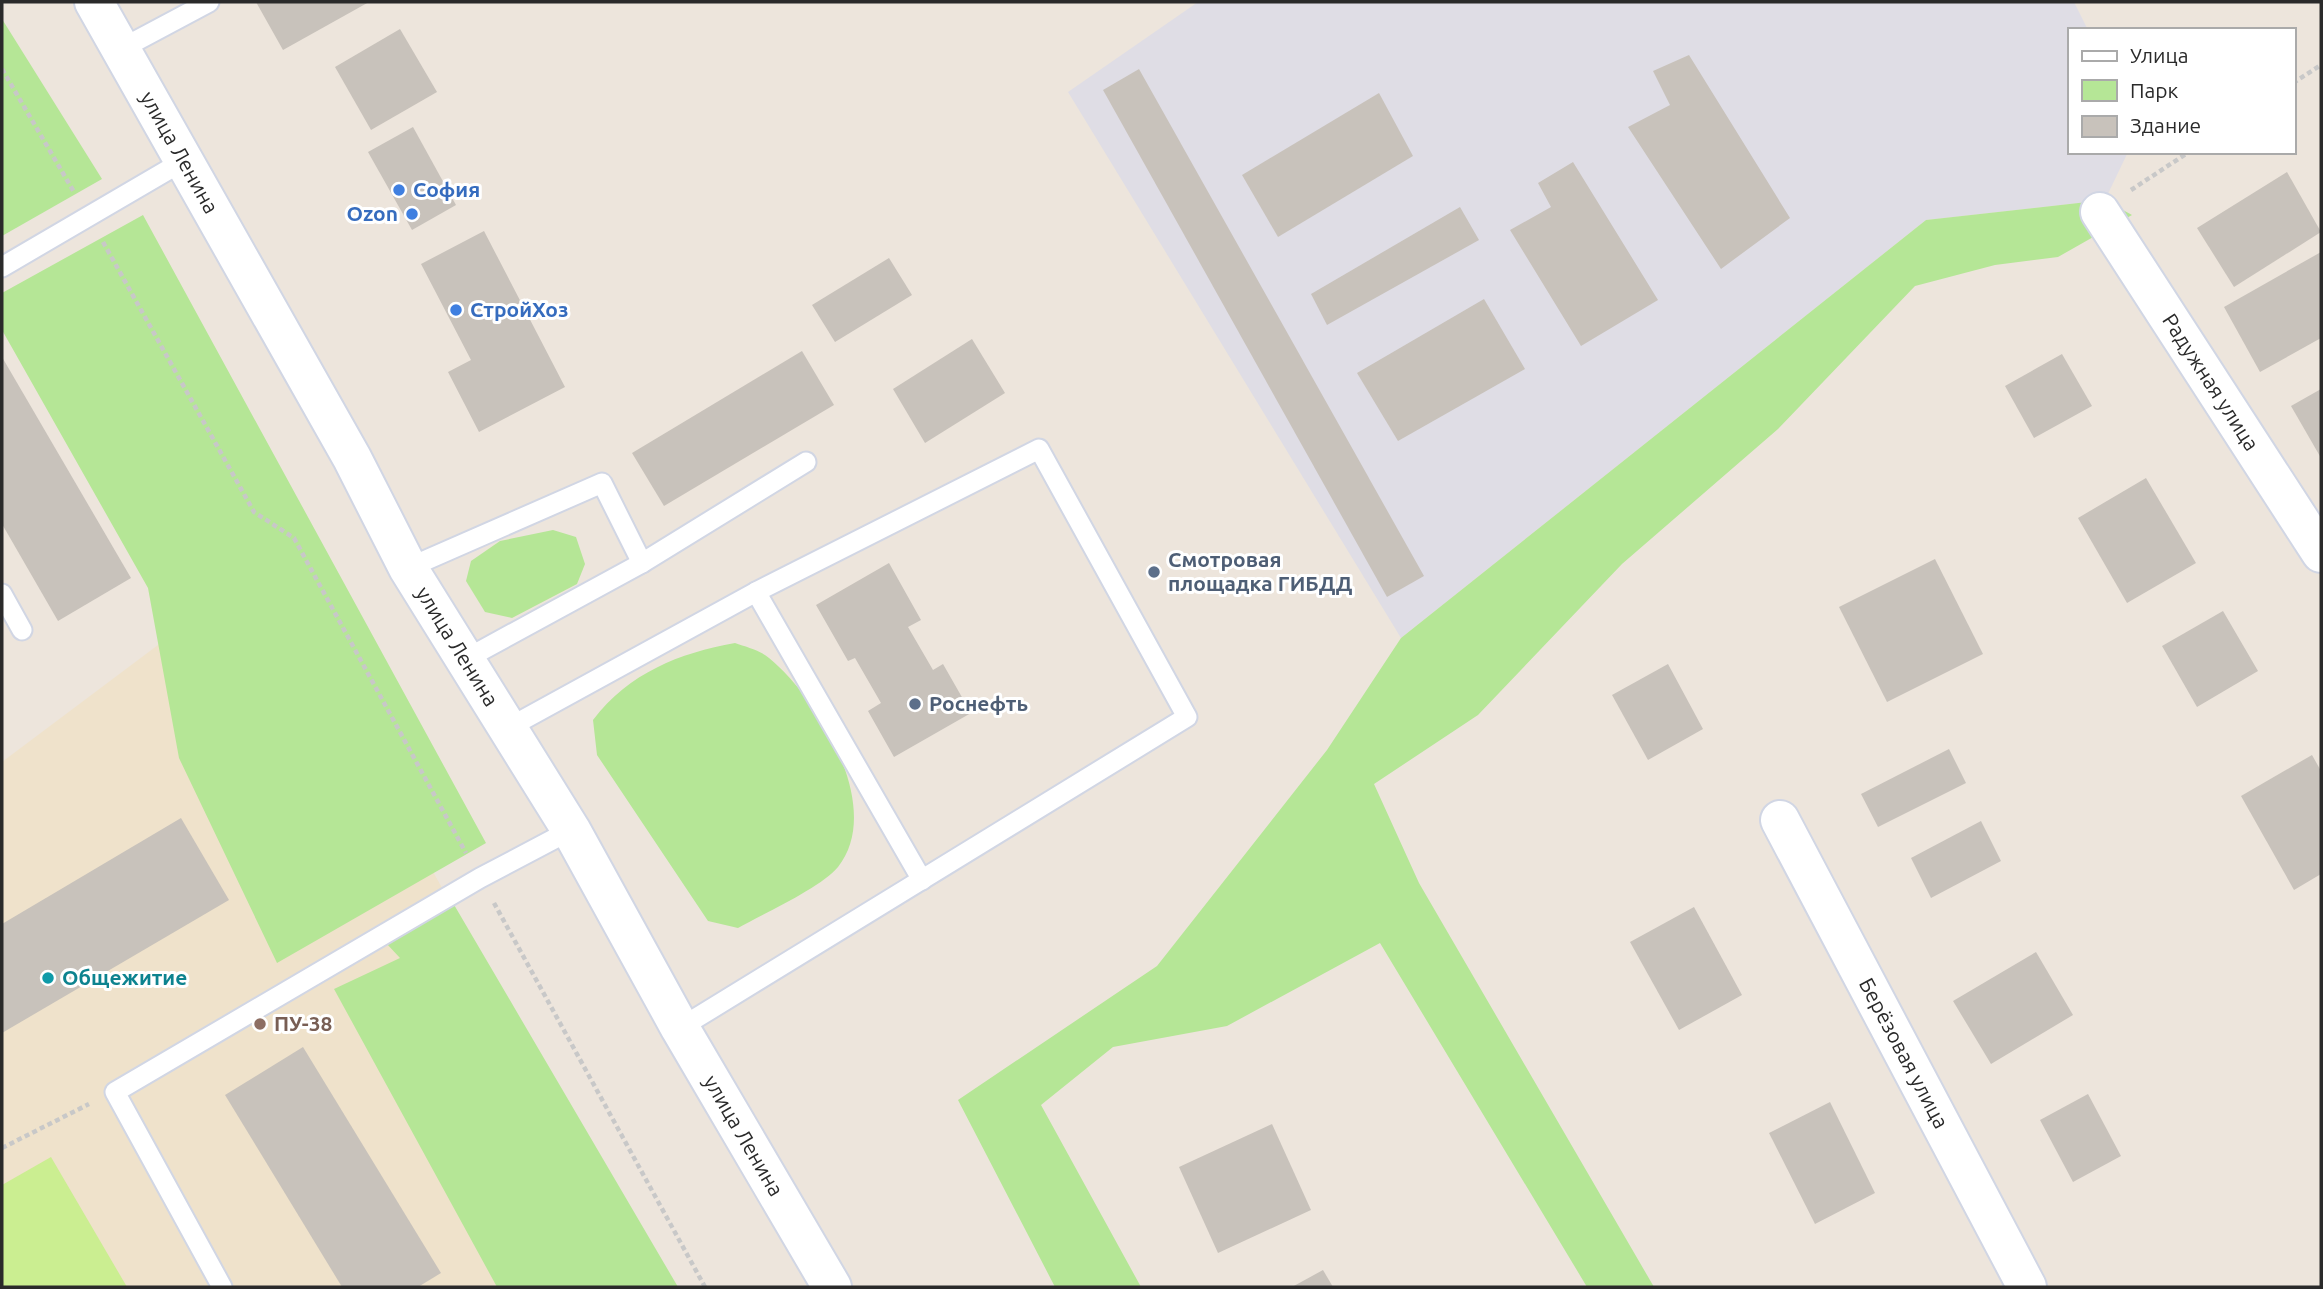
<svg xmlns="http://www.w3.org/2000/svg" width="2323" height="1289" font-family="Ubuntu,sans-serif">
<rect width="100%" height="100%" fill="#ede5dc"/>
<path fill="#dfdde5" d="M1198 2H2074L2088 30H2069V152H2128L2105 200 1926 220 1401 638 1068 92Z"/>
<path fill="#efe2cb" d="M262 567 666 1287H2V762Z"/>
<g fill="#b5e696">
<path d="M2 19 102 179 2 236Z"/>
<path d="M2105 200 2132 215 2058 257 1995 265 1915 286 1778 429 1622 564 1478 715 1374 784 1419 883 1654 1287H1587L1380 943 1227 1026 1113 1047 1041 1105 1141 1287H1055L958 1100 1157 966 1327 750 1401 638 1926 220Z"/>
<path d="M143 215 486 843 277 963 179 758 148 588 2 330V293Z"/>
<path d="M553 530 576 537 585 564 577 584 512 618 485 612 466 581 471 561 500 541Z"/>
<path d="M735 643C746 647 760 650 769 658 818 698 885 808 838 867 822 887 763 914 738 928L708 921 597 755 593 720C629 673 679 653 735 643Z"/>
<path d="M453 903 678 1287H497L334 989 400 958 386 943Z"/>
</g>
<path fill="#cbee91" d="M51 1157 127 1287H2V1185Z"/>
<g fill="#c8c2bb">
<path d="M256 2H369L283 50Z"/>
<path d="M400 29 437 92 371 130 335 67Z"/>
<path d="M1689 55 1790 218 1721 269 1628 127 1670 105 1653 71Z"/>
<path d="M1139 69 1424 576 1387 597 1103 90Z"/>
<path d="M1379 93 1413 156 1278 237 1242 175Z"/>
<path d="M413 127 456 205 412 230 368 152Z"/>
<path d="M1573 162 1658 300 1581 346 1510 230 1551 207 1538 183Z"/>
<path d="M2287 172 2321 232 2234 287 2197 228Z"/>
<path d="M1460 207 1479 240 1327 325 1311 294Z"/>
<path d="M484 231 565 387 479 432 448 372 471 360 421 264Z"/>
<path d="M2321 252V338L2260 372 2224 307Z"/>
<path d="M889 258 912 295 835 342 812 305Z"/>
<path d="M1484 299 1525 369 1398 441 1357 373Z"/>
<path d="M972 339 1005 393 925 443 893 389Z"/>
<path d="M802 351 834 405 664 506 632 453Z"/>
<path d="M2062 354 2092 406 2034 438 2005 386Z"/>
<path d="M2 357 131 578 58 621 2 524Z"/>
<path d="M2321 389V458L2291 406Z"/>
<path d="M2146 478 2196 563 2127 603 2078 518Z"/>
<path d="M1935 559 1983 654 1887 702 1839 607Z"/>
<path d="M889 563 921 620 908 627 933 670 943 664 971 713 894 757 868 711 881 703 855 658 848 661 816 605Z"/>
<path d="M2223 611 2258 671 2197 707 2162 646Z"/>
<path d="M1668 664 1703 729 1648 760 1612 695Z"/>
<path d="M1949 749 1966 783 1878 827 1861 794Z"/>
<path d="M2312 755 2321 771V874L2294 890 2241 796Z"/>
<path d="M181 818 229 900 2 1033V924Z"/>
<path d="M1981 821 2001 861 1931 898 1911 858Z"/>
<path d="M1694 907 1742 995 1679 1030 1630 942Z"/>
<path d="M2036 952 2073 1015 1991 1064 1953 1001Z"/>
<path d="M303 1047 441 1273 418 1287H342L225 1095Z"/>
<path d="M2088 1094 2121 1156 2073 1182 2040 1120Z"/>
<path d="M1830 1102 1875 1193 1815 1224 1769 1133Z"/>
<path d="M1272 1124 1311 1210 1218 1253 1179 1167Z"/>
<path d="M1323 1270 1333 1287H1292Z"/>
</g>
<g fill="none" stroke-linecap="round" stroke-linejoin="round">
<g stroke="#d1d6e4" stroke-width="23">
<g id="service">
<path d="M119 50 209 2"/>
<path d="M2 267 185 160"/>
<path d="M408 568 602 483 642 563"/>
<path d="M756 592 922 880"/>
<path d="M2 594 22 630"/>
<path d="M464 660 642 563 806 462"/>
<path d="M508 728 756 592 1039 449 1187 717 680 1028"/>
<path d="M222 1287 115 1092 480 878 571 830"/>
</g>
</g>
<g stroke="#d1d6e4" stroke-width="42">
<g id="minor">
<path id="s1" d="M2100 212 2321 553"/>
<path id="s2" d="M1780 820 2027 1287"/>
</g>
</g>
<g stroke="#d1d6e4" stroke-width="42">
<g id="secondary">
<path id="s3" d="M94 2 352 458 408 568 571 830 680 1028 832 1287"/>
</g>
</g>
<g stroke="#c8c8c8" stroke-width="4.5" stroke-dasharray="5 3.5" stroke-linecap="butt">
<path d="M2 69 74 192"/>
<path d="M2293 83 2321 65"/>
<path d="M2131 190 2189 152"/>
<path d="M103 242 254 512 294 538 466 853"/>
<path d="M494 903 705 1287"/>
<path d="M2 1148 89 1104"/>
</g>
<use href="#service" stroke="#fff" stroke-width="19"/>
<use href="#minor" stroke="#fff" stroke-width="38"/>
<use href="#secondary" stroke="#fff" stroke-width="38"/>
</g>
<g fill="#3f7fe0" stroke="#fff" stroke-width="2.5">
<circle cx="399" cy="190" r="7"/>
<circle cx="412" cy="214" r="7"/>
<circle cx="456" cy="310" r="7"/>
</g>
<g fill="#5c6f8a" stroke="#fff" stroke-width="2.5">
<circle cx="1154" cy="572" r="7"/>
<circle cx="915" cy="704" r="7"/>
</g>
<circle fill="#0f9aa8" stroke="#fff" stroke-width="2.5" cx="48" cy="978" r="7"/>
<circle fill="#8d6e63" stroke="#fff" stroke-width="2.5" cx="260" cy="1024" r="7"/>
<g text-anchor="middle" stroke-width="6" stroke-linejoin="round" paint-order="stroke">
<g font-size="21" fill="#2a2a2a" stroke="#fff">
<text dy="7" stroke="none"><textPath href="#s3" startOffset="173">улица Ленина</textPath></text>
<text dy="7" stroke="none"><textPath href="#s1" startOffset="203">Радужная улица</textPath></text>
<text dy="7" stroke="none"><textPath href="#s3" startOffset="740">улица Ленина</textPath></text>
<text dy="7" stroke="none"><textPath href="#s2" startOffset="264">Берёзовая улица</textPath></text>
<text dy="7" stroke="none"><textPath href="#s3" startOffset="1307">улица Ленина</textPath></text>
</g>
<g font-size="21" font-weight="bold" fill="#366cbe" stroke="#fff" text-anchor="start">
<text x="413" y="197">София</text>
<text x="398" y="221" text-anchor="end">Ozon</text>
<text x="470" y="317">СтройХоз</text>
</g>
<g font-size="21" font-weight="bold" fill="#4e5e75" stroke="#fff" text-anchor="start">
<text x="1168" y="567">Смотровая<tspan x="1168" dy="24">площадка ГИБДД</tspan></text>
<text x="929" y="711">Роснефть</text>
</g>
<g font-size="21" font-weight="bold" fill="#0d838f" stroke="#fff" text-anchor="start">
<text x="62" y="985">Общежитие</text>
</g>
<g font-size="21" font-weight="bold" fill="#785e54" stroke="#fff" text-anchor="start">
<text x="274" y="1031">ПУ-38</text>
</g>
</g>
<rect width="2323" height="1289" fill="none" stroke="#2a2a2a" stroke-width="7"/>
<rect x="2068" y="28" width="228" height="126" fill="#ffffff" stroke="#aaaaaa" stroke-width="2"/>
<rect x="2082" y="51" width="35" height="10" fill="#ffffff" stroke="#aaaaaa" stroke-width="2"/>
<text x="2130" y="63" font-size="21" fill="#2a2a2a">Улица</text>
<rect x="2082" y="80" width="35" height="21" fill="#b5e696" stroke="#aaaaaa" stroke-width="2"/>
<text x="2130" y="98" font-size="21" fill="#2a2a2a">Парк</text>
<rect x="2082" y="116" width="35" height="21" fill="#c8c2bb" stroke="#aaaaaa" stroke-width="2"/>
<text x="2130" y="133" font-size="21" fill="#2a2a2a">Здание</text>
</svg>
